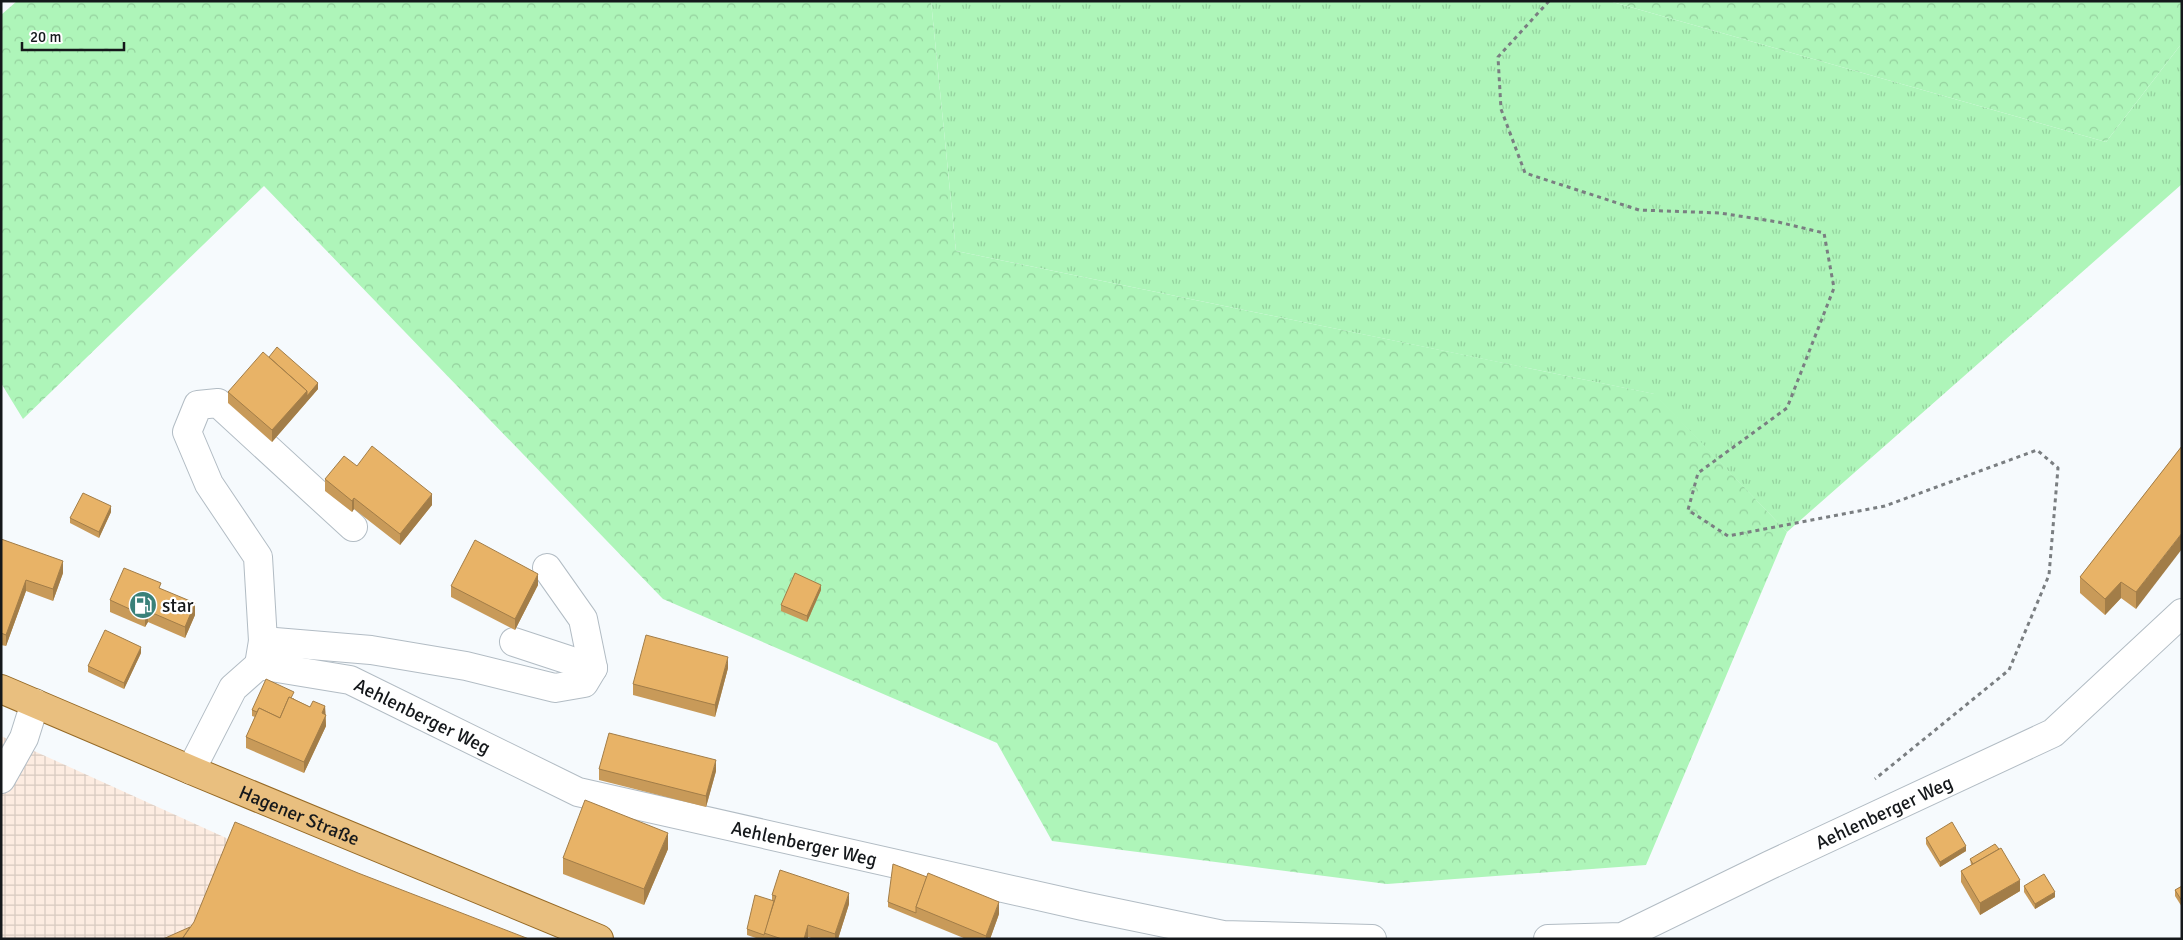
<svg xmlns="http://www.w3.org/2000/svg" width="2183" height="940" font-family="Signika,sans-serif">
<defs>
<pattern id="industrial-grid" width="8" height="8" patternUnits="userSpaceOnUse" patternTransform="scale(1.25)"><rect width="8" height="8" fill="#fdece1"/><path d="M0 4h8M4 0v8" fill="none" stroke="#d8cac0"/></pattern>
<pattern id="grass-tufts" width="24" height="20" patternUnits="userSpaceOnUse" patternTransform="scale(1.25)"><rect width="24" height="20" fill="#aef5b9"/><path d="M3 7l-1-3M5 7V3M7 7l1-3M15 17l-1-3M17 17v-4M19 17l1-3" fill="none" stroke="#95d19e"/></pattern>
<pattern id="forest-crowns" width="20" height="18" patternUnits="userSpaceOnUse" patternTransform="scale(1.25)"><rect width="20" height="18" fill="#aef5b9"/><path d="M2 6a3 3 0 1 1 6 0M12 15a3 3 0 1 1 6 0" fill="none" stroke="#95d19e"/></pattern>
</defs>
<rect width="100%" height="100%" fill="#f6fafd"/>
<path fill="url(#industrial-grid)" d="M1 736 235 842 475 939H1Z"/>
<path fill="url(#grass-tufts)" d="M931 1H1609L2106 142 2182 43V184L1787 532 1654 394 956 251Z"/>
<g fill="url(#forest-crowns)">
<path d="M17 1H931L956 251 1655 394 1787 532 1646 865 1387 884 1052 841 997 743 663 599 264 186 23 419 1 383V15Z"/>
<path d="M1609 1H2182V43L2106 142Z"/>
</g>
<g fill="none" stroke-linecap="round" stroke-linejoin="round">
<g stroke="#b2bcc4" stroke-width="30">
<g id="minor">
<path d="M263 641 258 557 209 484 187 432 198 405 218 403 353 527"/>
<path d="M514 642 593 668"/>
<path d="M259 665 263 641 371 650 466 666 555 688 584 683 593 668 583 619 547 568"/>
<path id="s1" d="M191 770 233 688 259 665 350 680 578 792 1083 906 1223 935 1372 939"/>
<path d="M1 779 24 738 35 703"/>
<path id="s2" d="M1548 939 1622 937 1770 865 2053 733 2182 613"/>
</g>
</g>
<g stroke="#956925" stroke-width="30">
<g id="major">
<path id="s3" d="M1 689 191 770 599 939"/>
</g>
</g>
<path stroke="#7a7e81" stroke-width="3" stroke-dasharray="4 4" stroke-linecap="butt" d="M1549 1 1498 57 1501 109 1525 173 1639 210 1720 213 1778 222 1824 233 1834 288 1787 408 1698 473 1688 510 1728 536 1885 506 2037 450 2058 468 2049 575 2009 670 1875 779"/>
<use href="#minor" stroke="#fff" stroke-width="28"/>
<use href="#major" stroke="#e9bf7f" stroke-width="28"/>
</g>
<g fill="#c89a59">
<path d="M269 357 318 389 272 442 228 403V392Z"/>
<path d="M2182 446 2136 609 2121 598 2105 615 2080 593V577Z"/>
<path d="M357 466 432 505 400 545 354 509 352 512 325 491V479Z"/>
<path d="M111 512 99 538 70 523V518Z"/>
<path d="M1 539 63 573 53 601 26 591 6 646 1 645Z"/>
<path d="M538 585 515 630 451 597V586Z"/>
<path d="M161 589 195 615 185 638 148 622 145 627 110 612V600Z"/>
<path d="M821 590 807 622 781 611V605Z"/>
<path d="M141 653 124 689 88 672V666Z"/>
<path d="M728 668 715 717 633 695V684Z"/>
<path d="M294 698V699L310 707 325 706 326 726 304 773 246 748V737L255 717 252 716V710Z"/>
<path d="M599 769 716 771 706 807 599 780Z"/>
<path d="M1926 838 1966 851 1940 867 1926 844Z"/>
<path d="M668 849 644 905 563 874V858Z"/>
<path d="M1970 859 2020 891 1980 915 1961 882V871L1971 865Z"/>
<path d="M2024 886 2055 897 2035 909 2024 892Z"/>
<path d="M2182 886V907L2175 896V890Z"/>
<path d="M772 895 849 904 838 939H814L808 937V939H759L747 935V929L772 901Z"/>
<path d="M888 902 999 914 990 939H966L888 907Z"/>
</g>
<g fill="#a27d48">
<path d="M318 383V389L272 442V430L307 391Z"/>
<path d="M432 494V505L400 545V534Z"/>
<path d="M354 498V509L352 512V501Z"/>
<path d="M111 506V512L99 538V532Z"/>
<path d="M2182 533V549L2136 609V592Z"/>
<path d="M63 561V573L53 601V589Z"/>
<path d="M538 574V585L515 630V619Z"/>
<path d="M26 580V591L6 646V635Z"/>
<path d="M2121 582V598L2105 615V599Z"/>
<path d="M821 585V590L807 622V616Z"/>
<path d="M195 603V615L185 638V627Z"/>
<path d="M148 611V622L145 627V616Z"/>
<path d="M141 647V653L124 689V683Z"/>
<path d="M728 657V668L715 717V705Z"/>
<path d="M325 706 326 726 304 773V762Z"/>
<path d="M716 760V771L706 807V796Z"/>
<path d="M668 833V849L644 905V889Z"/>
<path d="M1966 846V851L1940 867V862Z"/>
<path d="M2020 880V891L1980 915V903Z"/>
<path d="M2055 892V897L2035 909V904Z"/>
<path d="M849 893V904L838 939H835V934Z"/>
<path d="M999 902V914L990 939H986V936Z"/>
<path d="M808 925V939H804Z"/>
</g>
<g fill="#e8b367" stroke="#a27d48">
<path d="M277 347 318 383 307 396V391L269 357Z"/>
<path d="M263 352 307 391 272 430 228 392Z"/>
<path d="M372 446 432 494 400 534 354 498 352 501 325 479 344 456 357 466Z"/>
<path d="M2182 446V533L2136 592 2121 582 2105 599 2080 577Z"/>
<path d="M83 493 111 506 99 532 70 518Z"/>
<path d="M1 539 63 561 53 589 26 580 6 635 1 633Z"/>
<path d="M475 540 538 574 515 619 451 586Z"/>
<path d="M124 568 161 583 159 588 195 603 185 627 148 611 145 616 110 600Z"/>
<path d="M795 573 821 585 807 616 781 605Z"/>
<path d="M105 630 141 647 124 683 88 666Z"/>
<path d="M646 635 728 657 715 705 633 684Z"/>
<path d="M266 679 294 692 291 698 289 697 280 718 259 708 257 712 252 710Z"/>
<path d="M289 697 310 707 313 701 325 706 322 713 326 715 304 762 246 737 259 708 280 718Z"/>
<path d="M609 733 716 760 706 796 599 769Z"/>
<path d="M585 800 668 833 644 889 563 858Z"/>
<path d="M235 822 358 873 529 939H182L194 922Z"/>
<path d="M1952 822 1966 846 1940 862 1926 838Z"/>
<path d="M1995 844 1999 849 1973 864 1970 859Z"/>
<path d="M2001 848 2020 880 1980 903 1961 871Z"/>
<path d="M893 864 927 877 916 907V913L888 902Z"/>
<path d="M780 870 849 893 835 934 808 925 804 939H782L764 933 776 896 772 895Z"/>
<path d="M928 873 999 902 986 936 916 907Z"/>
<path d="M2044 874 2055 892 2035 904 2024 886Z"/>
<path d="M2182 886V901L2175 890Z"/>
<path d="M755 895 774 901 764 935 747 929Z"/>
<path d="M190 927 182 939H163Z"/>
</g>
<defs>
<g id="fuel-disc" transform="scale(1.4375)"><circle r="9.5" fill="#3a8179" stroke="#fff"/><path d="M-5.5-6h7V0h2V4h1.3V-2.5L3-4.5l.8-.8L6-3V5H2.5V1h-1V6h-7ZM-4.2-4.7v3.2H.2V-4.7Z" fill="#fff"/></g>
</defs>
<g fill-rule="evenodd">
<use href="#fuel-disc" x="143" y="605"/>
</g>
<g text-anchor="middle" stroke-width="4.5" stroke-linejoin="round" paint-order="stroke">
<g font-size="19" fill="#15181b" stroke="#fff" text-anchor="start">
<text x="162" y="612">star</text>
</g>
<g font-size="19" fill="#15181b" stroke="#fff">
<text dy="7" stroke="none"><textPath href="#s1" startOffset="300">Aehlenberger Weg</textPath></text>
<text dy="7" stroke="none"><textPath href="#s2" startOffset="364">Aehlenberger Weg</textPath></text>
<text dy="7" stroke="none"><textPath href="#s3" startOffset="324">Hagener Straße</textPath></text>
<text dy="7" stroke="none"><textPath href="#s1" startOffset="705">Aehlenberger Weg</textPath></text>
</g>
</g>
<rect width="2183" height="940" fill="none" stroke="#15181b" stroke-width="5"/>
<path d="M22 42v8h102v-8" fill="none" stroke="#15181b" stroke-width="2.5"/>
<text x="30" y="42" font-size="15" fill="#15181b" stroke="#ffffff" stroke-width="4" paint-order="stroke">20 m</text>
</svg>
